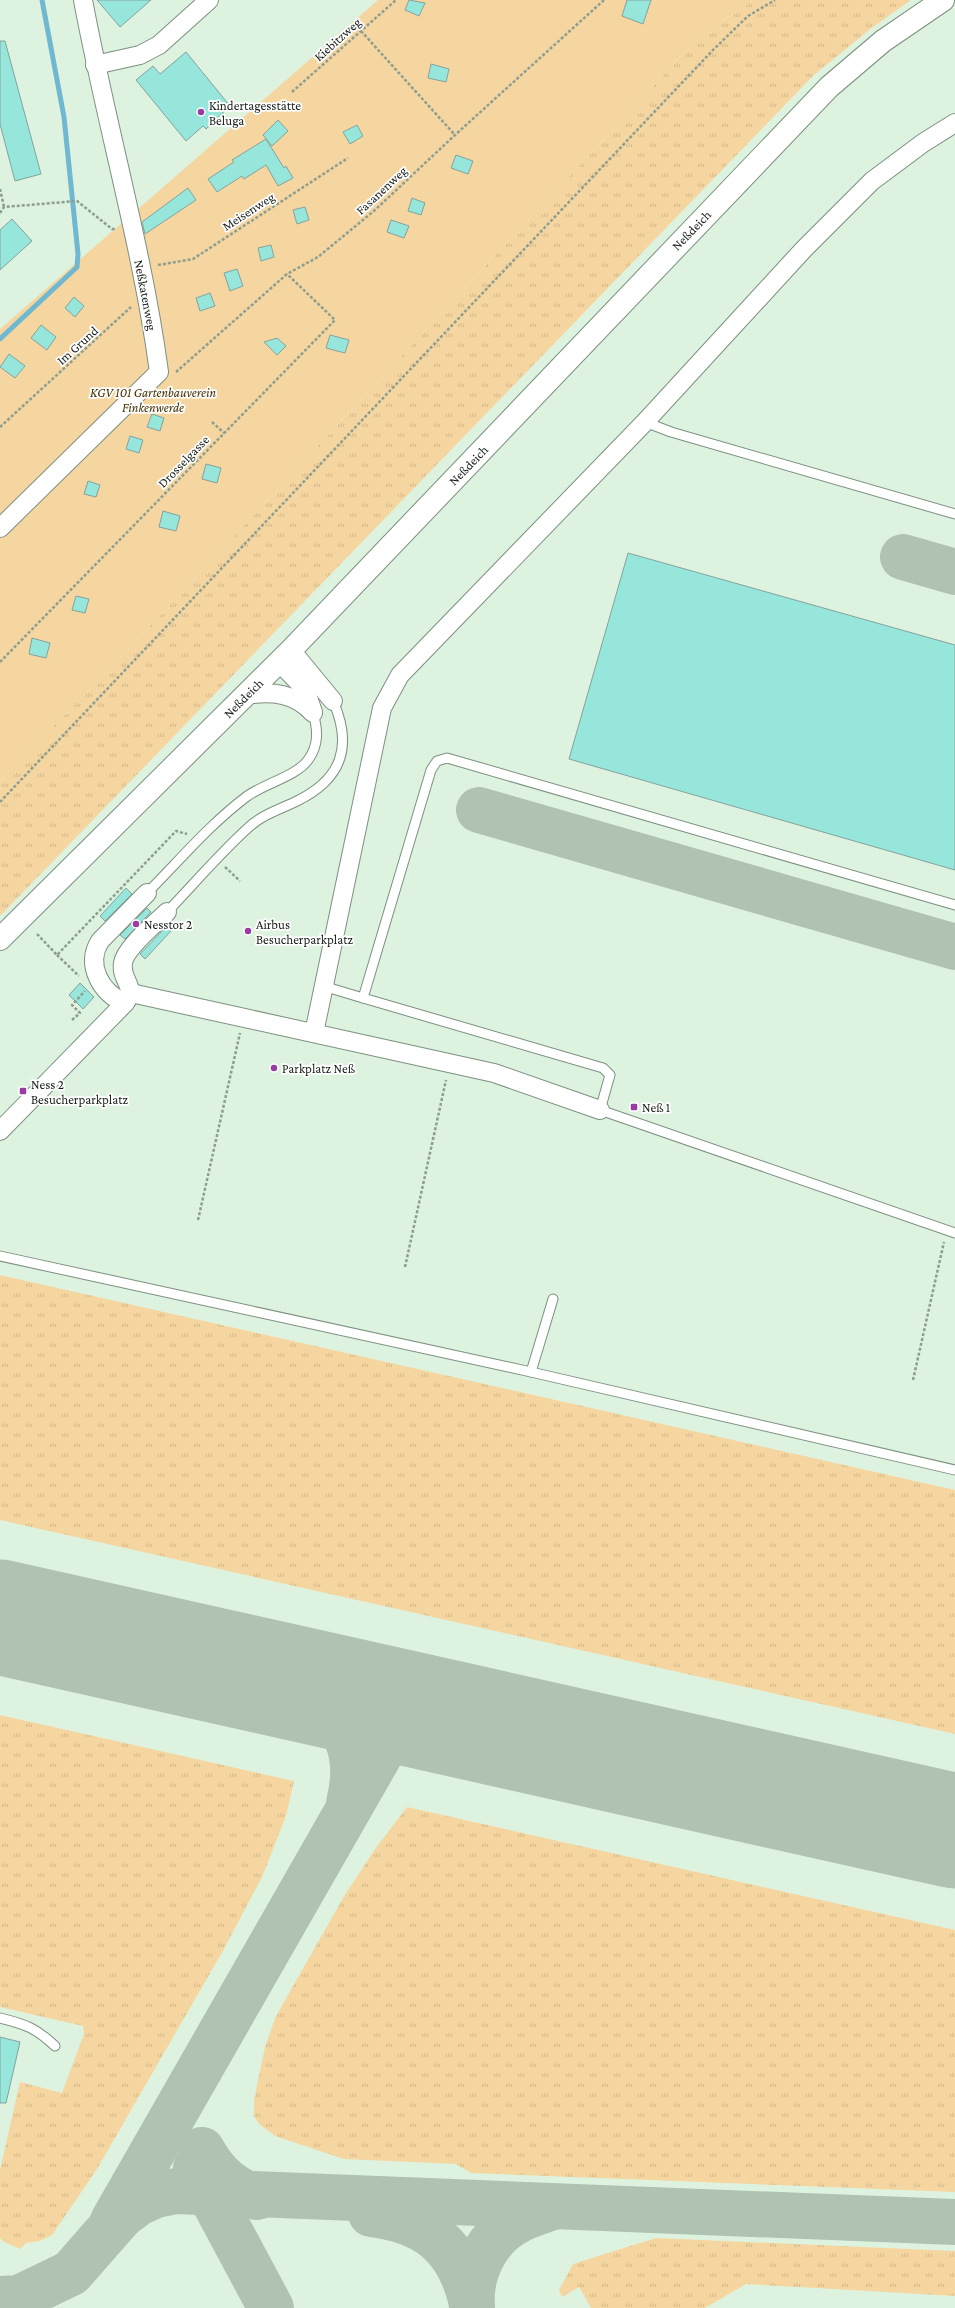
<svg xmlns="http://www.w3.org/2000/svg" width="955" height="2308" font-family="'Crimson Pro',serif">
<defs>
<pattern id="grass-tufts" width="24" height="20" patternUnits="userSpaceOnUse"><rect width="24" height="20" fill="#f6d6a0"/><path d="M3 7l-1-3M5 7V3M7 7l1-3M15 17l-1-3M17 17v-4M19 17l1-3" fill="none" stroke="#d2b789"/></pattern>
</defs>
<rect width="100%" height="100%" fill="#ddf3e0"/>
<g fill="url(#grass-tufts)">
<path d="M753 0H911L873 27 814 75 0 916V781L124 654 695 41Z"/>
<path d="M0 1275 955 1490V1734L0 1520Z"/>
<path d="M0 1715 294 1781 286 1816 262 1877 224 1949 97 2169 52 2235 40 2241 26 2243 20 2249 4 2242 0 2238V2170L20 2082 62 2093 84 2034 83 2026 0 2007Z"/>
<path d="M407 1807 955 1930V2192L471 2173 456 2164 344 2159 275 2136 259 2124 254 2116V2100L265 2047 276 2016 343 1898 375 1849Z"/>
<path d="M656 2238 955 2251V2296L746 2284 705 2308H591L579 2287 562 2297 559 2290 573 2264Z"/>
</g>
<path fill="#f6d6a0" d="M378 0H753L695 41 124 654 0 781V329Z"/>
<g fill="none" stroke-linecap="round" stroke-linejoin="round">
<path stroke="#6fb8cf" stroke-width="5" d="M0 339 77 267 78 254 64 117 42 0"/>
<g stroke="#b0c2b2" stroke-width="46">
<path d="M903 557 955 572"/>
<path d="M479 810 955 947"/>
<path d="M303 1685C342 1720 363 1748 349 1803"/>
<path d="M202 2150C214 2173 232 2190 257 2197"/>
<path d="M196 2168 271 2308"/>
<path d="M371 2214C426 2221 457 2244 471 2299"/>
<path d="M113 2221 391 1735C407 1716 412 1713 437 1715"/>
<path d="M0 2299 19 2298 71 2273 121 2216 138 2203 156 2195 176 2191 955 2222"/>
<path d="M472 2308C469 2272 487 2235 521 2219 531 2214 542 2211 553 2207"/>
</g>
<path stroke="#b0c2b2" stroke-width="115" d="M0 1617 955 1831"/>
</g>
<g fill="#97e6db" stroke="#84a29d">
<path d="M97 0H151L120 27Z"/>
<path d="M409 0 425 3 419 16 405 10Z"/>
<path d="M627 0H651L643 24 622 16Z"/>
<path d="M0 41H5L41 174 15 181 0 124Z"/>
<path d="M186 52 230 106 206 129 203 126 186 141 136 80 153 66 160 74Z"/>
<path d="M431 64 449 69 446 82 428 78Z"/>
<path d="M278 120 288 131 272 146 263 135Z"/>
<path d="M357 125 363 136 350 144 343 132Z"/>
<path d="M266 139 284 168 286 166 293 178 278 186 266 165 244 179 242 176 217 192 208 179 234 162 232 160Z"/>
<path d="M456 155 473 161 468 174 451 168Z"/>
<path d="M188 188 196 200 145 234 142 222Z"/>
<path d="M412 198 425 203 421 215 408 211Z"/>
<path d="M305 207 309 220 297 224 293 210Z"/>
<path d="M12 219 32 241 0 270V230Z"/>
<path d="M391 220 409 226 404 238 387 232Z"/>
<path d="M271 245 274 257 261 261 258 248Z"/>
<path d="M237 269 243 286 230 291 224 273Z"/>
<path d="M210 293 215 306 200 311 196 298Z"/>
<path d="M74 297 84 306 75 317 65 308Z"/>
<path d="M41 325 56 337 47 350 31 338Z"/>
<path d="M330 335 349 340 345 353 326 348Z"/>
<path d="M277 338 286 346 277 355 264 342Z"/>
<path d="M9 354 25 366 15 378 0 367Z"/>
<path d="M152 414 164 418 160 431 147 427Z"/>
<path d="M130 436 143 440 139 453 126 449Z"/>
<path d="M206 464 221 468 217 483 202 479Z"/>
<path d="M88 481 100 485 96 497 84 494Z"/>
<path d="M163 511 180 516 176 531 159 527Z"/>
<path d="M628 553 955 645V870L569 759Z"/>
<path d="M76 596 89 599 85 613 72 610Z"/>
<path d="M32 638 50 643 46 658 29 654Z"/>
<path d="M126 888 132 894 105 921 100 916Z"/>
<path d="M147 908 151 912 125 939 120 935Z"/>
<path d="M166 927 171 931 145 959 140 954Z"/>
<path d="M80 983 94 997 83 1009 69 995Z"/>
<path d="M0 2037 20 2042 6 2103H0Z"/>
</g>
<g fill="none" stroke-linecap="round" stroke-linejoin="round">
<g stroke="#7c907f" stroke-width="11">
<g id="service">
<path d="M645 422 671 432 955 514"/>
<path d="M147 893C179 861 209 825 246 797 263 784 297 776 308 760 319 745 318 730 313 713"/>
<path d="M955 905 447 758 437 761 431 770 363 998 603 1068 610 1075 600 1110 955 1233"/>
<path d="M167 912C194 884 220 853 249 827 263 814 281 809 297 801 342 779 353 746 333 701"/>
<path d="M323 986 363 998"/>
<path d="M0 1256 531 1372 955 1470"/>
<path d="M531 1372 553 1299"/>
<path d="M0 2018C25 2024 36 2028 55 2046"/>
</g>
</g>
<g stroke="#7c907f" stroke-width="20">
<g id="minor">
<path d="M95 65 140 55 159 45 209 0"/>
<path d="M0 528 159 372C142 246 106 124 83 0"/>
<path d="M291 650 333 701"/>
<path d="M279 662 305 689 313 712"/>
<path d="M246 695C272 691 295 693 313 713"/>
<path d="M131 993 494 1073 600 1110"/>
<path d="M125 1003C101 993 85 965 100 941L147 893"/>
<path d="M314 1033 382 708 400 675 645 422 804 249 872 181 923 143 955 123"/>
<path d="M0 1131 125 1003C138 986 120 981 123 963 125 948 156 923 167 912"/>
</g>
</g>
<g stroke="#7c907f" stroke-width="24">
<path id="tertiary" d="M0 939 291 650 829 87 883 41 943 0"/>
</g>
<g stroke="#8d9d8f" stroke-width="2.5" stroke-dasharray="3 2" stroke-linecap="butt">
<path d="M361 31 455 135"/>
<path d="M292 92 396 0"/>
<path d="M0 189 4 207"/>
<path d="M0 213 4 207 77 201 112 229H115"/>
<path d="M158 265 193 259 348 158"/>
<path d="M176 372 287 274 318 257 375 210 455 135 604 0"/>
<path d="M212 422 224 433"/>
<path d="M0 427 131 307"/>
<path d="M0 662 335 320 287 274"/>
<path d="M0 802 714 49 748 16 775 0"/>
<path d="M225 867 240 881"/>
<path d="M37 934 57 955 176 831 187 834"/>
<path d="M57 955 79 976"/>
<path d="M72 1020 80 1013 72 1005 85 991"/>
<path d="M198 1220 240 1033"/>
<path d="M405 1267 446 1080"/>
<path d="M913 1380 944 1242"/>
</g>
<use href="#service" stroke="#fff" stroke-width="9"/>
<use href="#minor" stroke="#fff" stroke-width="18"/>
<use href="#tertiary" stroke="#fff" stroke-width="22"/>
</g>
<g fill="#9a3ba4" stroke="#fff" stroke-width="1.5">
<circle cx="201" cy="112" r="4"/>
<circle cx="136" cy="924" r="4"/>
<circle cx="248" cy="931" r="4"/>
<circle cx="274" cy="1068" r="4"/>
<rect x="19" y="1087" width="8" height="8" rx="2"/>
<rect x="630" y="1103" width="8" height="8" rx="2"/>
</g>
<g text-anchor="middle" stroke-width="3.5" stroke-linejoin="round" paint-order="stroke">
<g font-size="13" fill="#161d17" stroke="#fff">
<text transform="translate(337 39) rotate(-42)" y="5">Kiebitzweg</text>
<text transform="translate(381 190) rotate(-43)" y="5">Fasanenweg</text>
<text transform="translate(248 211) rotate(-33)" y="5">Meisenweg</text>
<text transform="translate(691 230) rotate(-46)" y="5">Neßdeich</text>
<text transform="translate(146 295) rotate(79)" y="5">Neßkatenweg</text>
<text transform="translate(77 345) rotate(-42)" y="5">Im Grund</text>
<text transform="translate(183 461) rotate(-46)" y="5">Drosselgasse</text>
<text transform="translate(468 465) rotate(-46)" y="5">Neßdeich</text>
<text transform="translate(243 698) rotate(-45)" y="5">Neßdeich</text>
</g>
<g font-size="13" fill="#161d17" stroke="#fff" text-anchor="start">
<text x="209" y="110">Kindertagesstätte<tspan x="209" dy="15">Beluga</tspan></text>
<text x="144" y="929">Nesstor 2</text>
<text x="256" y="929">Airbus<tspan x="256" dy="15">Besucherparkplatz</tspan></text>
<text x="282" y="1073">Parkplatz Neß</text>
<text x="31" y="1089">Ness 2<tspan x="31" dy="15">Besucherparkplatz</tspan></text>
<text x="642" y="1112">Neß 1</text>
</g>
<g font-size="13" font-style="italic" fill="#463002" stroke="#fff">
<text x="153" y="397">KGV 101 Gartenbauverein<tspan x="153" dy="15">Finkenwerde</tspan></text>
</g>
</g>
</svg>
